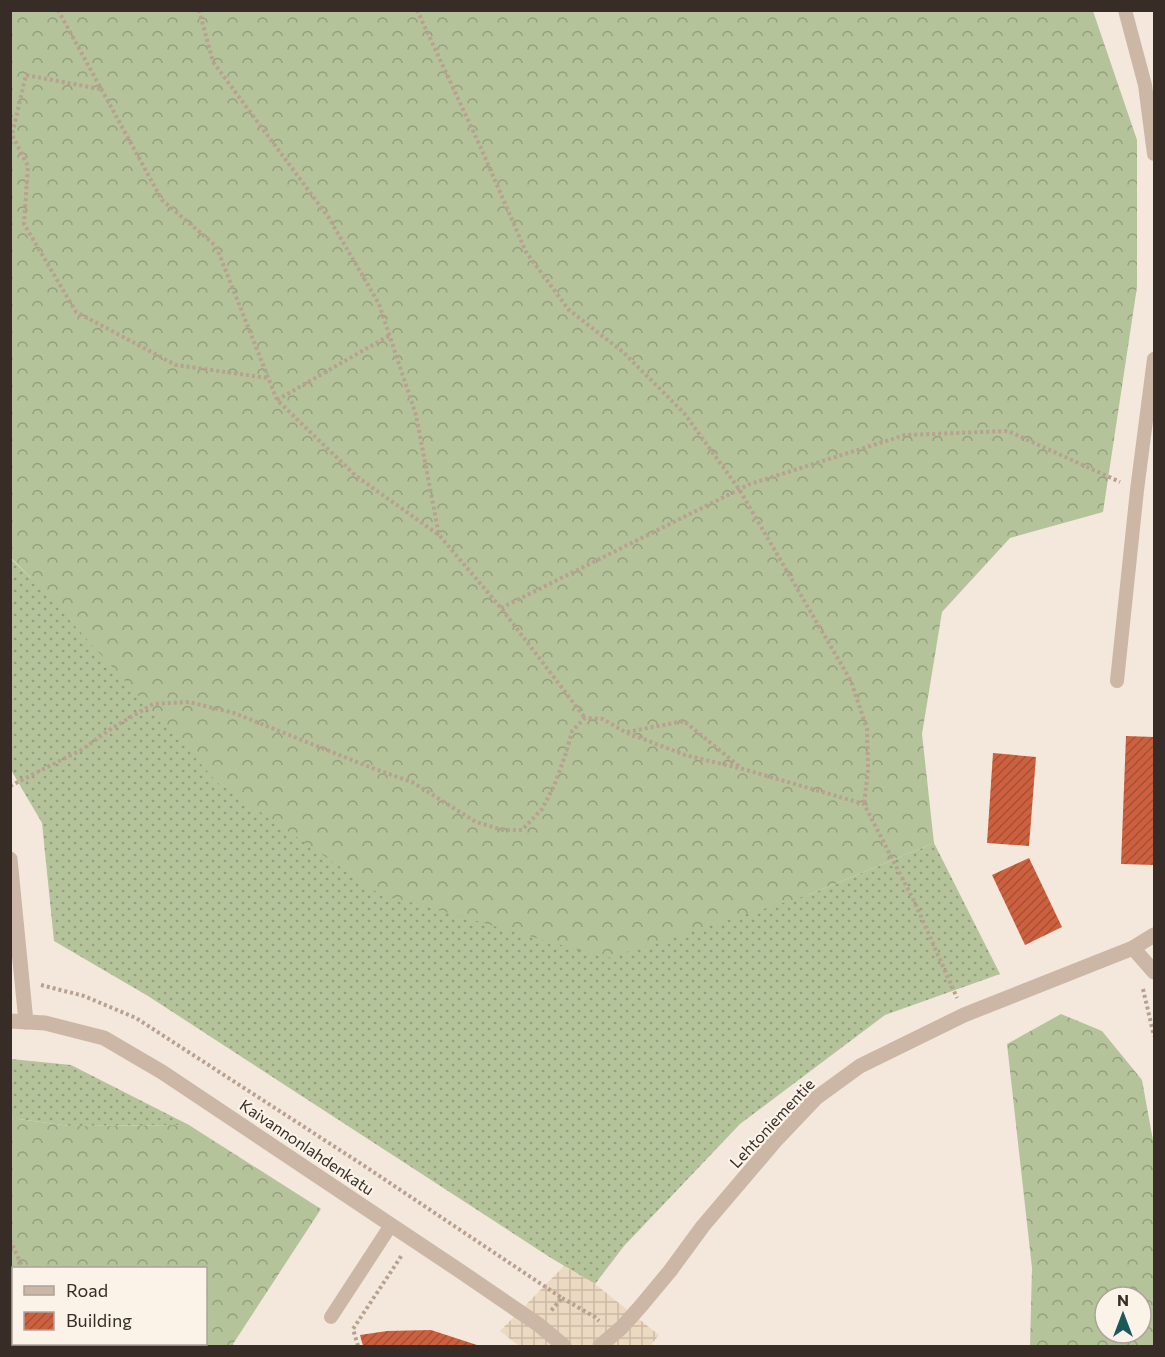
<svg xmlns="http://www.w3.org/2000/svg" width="1165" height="1357" font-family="Commissioner,sans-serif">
<defs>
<pattern id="grass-dots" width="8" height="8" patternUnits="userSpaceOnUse" patternTransform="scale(1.5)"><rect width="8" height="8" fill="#b5c39a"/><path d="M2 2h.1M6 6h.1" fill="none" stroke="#949f7e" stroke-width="1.8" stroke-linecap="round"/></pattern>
<pattern id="forest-crowns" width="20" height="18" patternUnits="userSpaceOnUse" patternTransform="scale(1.5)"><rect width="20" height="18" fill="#b5c39a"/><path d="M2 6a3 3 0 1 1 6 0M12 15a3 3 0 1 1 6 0" fill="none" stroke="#949f7e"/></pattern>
<pattern id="plaza-grid" width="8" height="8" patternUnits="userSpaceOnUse" patternTransform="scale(1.5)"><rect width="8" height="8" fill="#ecd9c1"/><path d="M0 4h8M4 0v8" fill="none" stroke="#cbbaa6"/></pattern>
<pattern id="building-hatch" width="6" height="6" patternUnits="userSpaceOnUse" patternTransform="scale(1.5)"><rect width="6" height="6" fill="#cd613f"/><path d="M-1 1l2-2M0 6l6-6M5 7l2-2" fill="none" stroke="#a75035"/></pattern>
</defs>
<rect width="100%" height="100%" fill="#f3e8db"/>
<g fill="url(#grass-dots)">
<path d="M10 558 31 578 808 895 934 843 1000 974 885 1015 740 1124 624 1246 595 1284 551 1258 148 996 54 941 42 823 11 770Z"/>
<path d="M11 1059 71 1065 189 1125 70 1126 11 1118Z"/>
</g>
<g fill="url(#forest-crowns)" fill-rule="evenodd">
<path d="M10 11H1093L1137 140V287L1103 512 1010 538 942 612 922 734 934 843 808 895 607 958 378 893 218 783 31 578 11 558Z"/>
<path d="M1061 1014 1102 1031 1142 1080 1154 1146V1346H1030L1032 1268 1007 1044ZM1105 1297H1141V1333H1105Z"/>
<path d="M11 1118 70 1126 189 1125 321 1209 233 1344 234 1346H120L117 1344H206V1268L13 1269 11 1267Z"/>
</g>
<path fill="url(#plaza-grid)" d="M564 1266 595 1284 659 1335 650 1346H519L500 1331Z"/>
<g fill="url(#building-hatch)">
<path d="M1126 736 1154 737V865L1121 864Z"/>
<path d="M993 753 1036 757 1029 846 987 843Z"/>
<path d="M1029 858 1062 927 1025 945 992 875Z"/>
<path d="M431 1330 480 1346H363L360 1335 387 1331Z"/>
</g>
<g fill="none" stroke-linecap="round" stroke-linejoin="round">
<g stroke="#b8a190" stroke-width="4" stroke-dasharray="3 3" stroke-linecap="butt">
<path d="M58 10 162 200 216 246 277 400 356 476 439 535 501 608 585 718"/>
<path d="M199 10 213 62 329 218 379 304 416 415 439 535"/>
<path d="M417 10 480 146 526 252 569 310 623 352 684 413 739 489 851 681 867 729 868 770 864 804"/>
<path d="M100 89 26 75 12 135 28 166 24 224 76 312 176 365 268 378"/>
<path d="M277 400 390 335"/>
<path d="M501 608 750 484 905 435 1008 431 1120 482"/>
<path d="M627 732 684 721 740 767"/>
<path d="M10 786 83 749 109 730 153 704 189 702 234 713 372 768 412 782 476 822 503 830H522L542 809 554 786 565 756 572 731 585 718 603 719 625 732 685 755 743 769 864 804 915 903 957 998"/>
<path d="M41 985 84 996 136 1018 366 1167 562 1298 550 1312"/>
<path d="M1143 989 1154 1036"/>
<path d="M10 1240 23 1268"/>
<path d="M10 1280 14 1282"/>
<path d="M562 1298 595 1317 599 1321"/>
<path d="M88 1344 91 1346"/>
<path d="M358 1346 353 1329 402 1255"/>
</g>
<g stroke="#ccb7a6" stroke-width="14">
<path d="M1125 10 1145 85 1154 154"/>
<path d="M1117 681 1137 490 1154 359"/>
<path d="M331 1317 391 1225"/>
</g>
<g stroke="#ccb7a6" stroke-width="15">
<path d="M10 859 26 1022"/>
<path d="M1133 948 1154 972"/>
<path d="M600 1346 621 1328 640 1307 670 1271 703 1226 777 1139 816 1098 860 1066 964 1015 1133 948 1154 935"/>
</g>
<path stroke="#ccb7a6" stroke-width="15" d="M10 1021 45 1023 104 1038 162 1072 391 1225 460 1271 539 1325 564 1346"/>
</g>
<g text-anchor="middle" stroke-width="4.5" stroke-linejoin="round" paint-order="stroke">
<g font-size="16" fill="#382c27" stroke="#fbf2e8">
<text transform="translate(772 1123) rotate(-47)" y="6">Lehtoniementie</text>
<text transform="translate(307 1147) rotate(34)" y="6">Kaivannonlahdenkatu</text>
</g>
</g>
<rect width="1165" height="1357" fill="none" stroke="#382c27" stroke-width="24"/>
<rect x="12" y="1267" width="195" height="78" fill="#fbf2e8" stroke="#ada39b" stroke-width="1.5"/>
<rect x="24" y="1286" width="30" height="9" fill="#ccb7a6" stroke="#ada39b" stroke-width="1.5"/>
<text x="66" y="1297" font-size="18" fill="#382c27">Road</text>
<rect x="24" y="1312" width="30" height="18" fill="url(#building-hatch)" stroke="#ada39b" stroke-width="1.5"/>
<text x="66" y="1327" font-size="18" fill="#382c27">Building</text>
<g transform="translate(1123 1315)"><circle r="28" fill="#fbf2e8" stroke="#ada39b" stroke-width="1.5"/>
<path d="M0-4.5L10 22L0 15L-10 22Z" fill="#1a585c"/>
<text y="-9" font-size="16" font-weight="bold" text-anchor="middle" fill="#382c27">N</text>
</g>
</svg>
